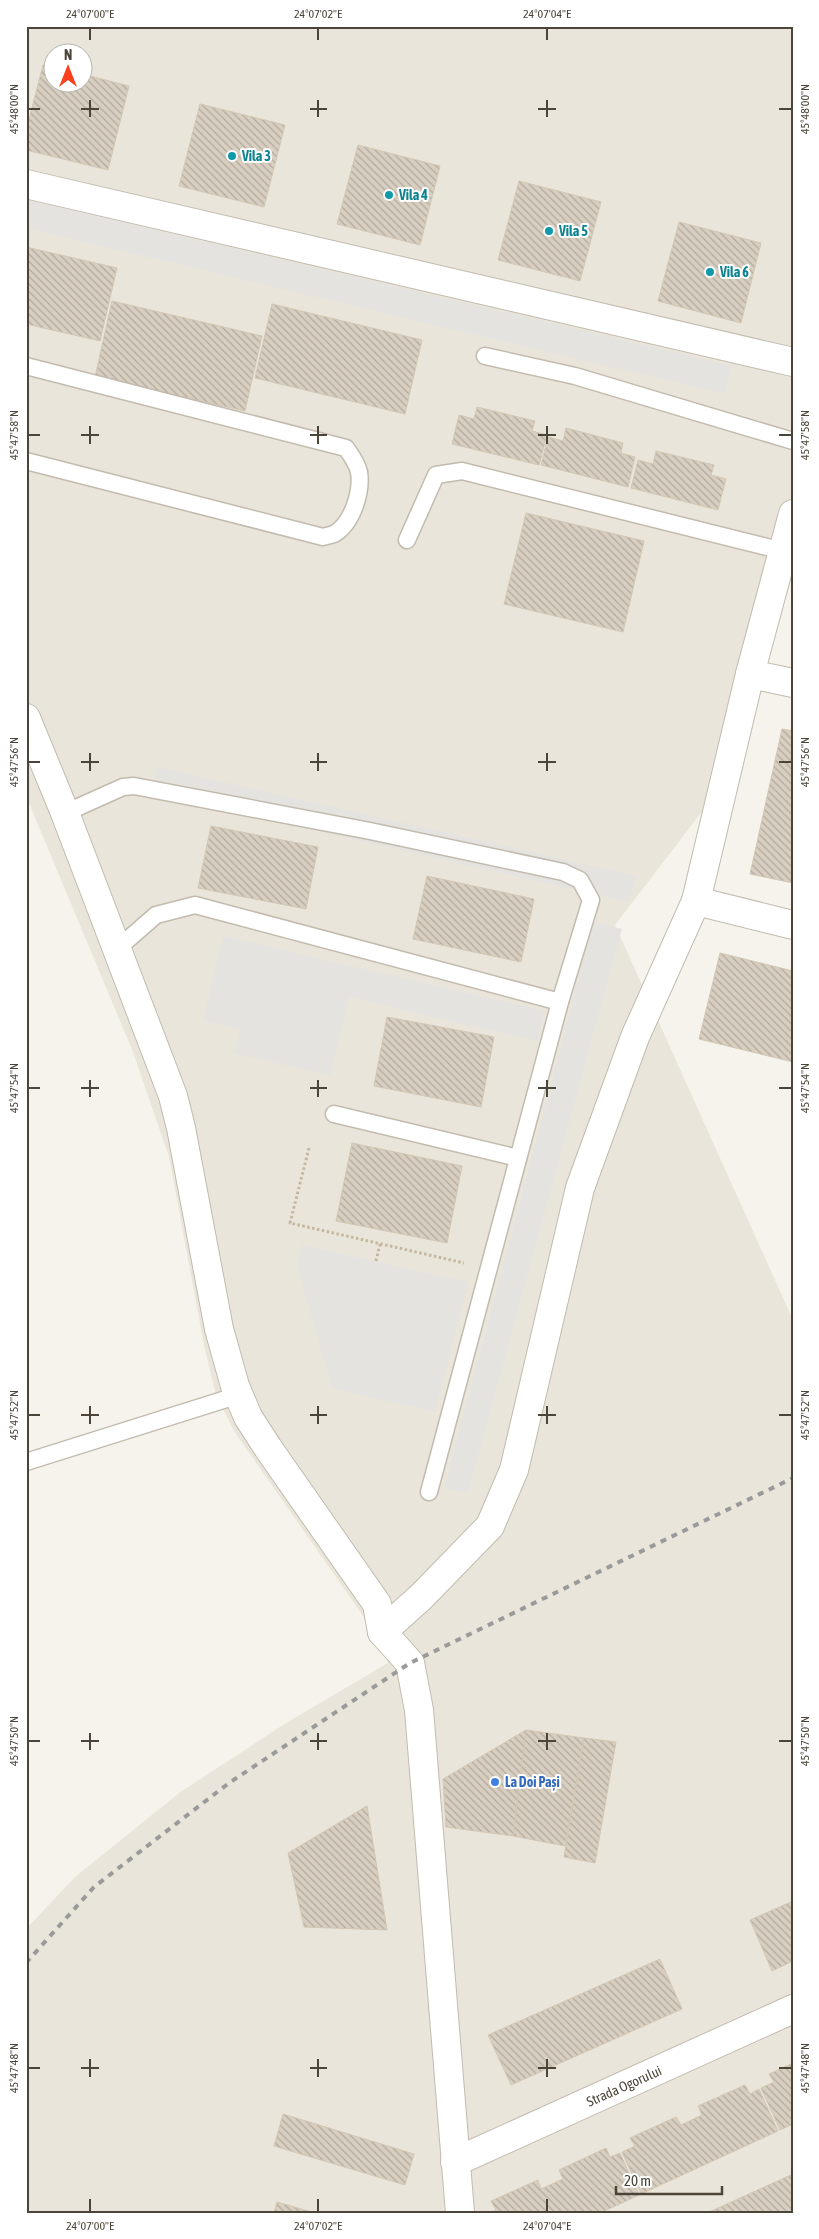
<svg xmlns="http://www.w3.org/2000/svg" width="819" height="2239" font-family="'Asap Condensed',sans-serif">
<defs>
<pattern id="building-back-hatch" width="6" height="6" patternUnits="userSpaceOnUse" patternTransform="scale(1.25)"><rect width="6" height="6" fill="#d8cfc1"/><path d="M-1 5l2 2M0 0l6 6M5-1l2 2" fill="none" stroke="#b1aa9e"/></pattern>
</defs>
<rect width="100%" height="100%" fill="#f6f3ec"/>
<path fill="#eae5da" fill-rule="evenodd" d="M26 26H775L793 30V538L727 779 615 925 793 1320V2213H26V1929L75 1877 179 1793 286 1723 388 1663 373 1630 234 1431 216 1395 205 1350 169 1157 133 1052 26 796ZM52 52H82V82H52Z"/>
<g fill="#e5e3e0">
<path d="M26 199 732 366 725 394 26 228Z"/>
<path d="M157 767 637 876 628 902 151 793Z"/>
<path d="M594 922 622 929 468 1493 444 1488Z"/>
<path d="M223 936 544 1011 537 1041 349 997 330 1076 234 1053 240 1029 203 1021Z"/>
<path d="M302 1245 468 1282 435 1412 332 1388 297 1266Z"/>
</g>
<g fill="url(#building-back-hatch)" stroke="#d3c7b4">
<path d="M43 65 52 67V82H82V74L129 86 108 170 26 150V131Z"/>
<path d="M200 104 285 125 264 207 179 186Z"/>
<path d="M358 145 440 166 420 245 337 224Z"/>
<path d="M519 181 601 202 580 281 498 260Z"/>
<path d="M679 222 761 243 741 323 658 301Z"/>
<path d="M26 247 117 268 100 341 26 324Z"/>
<path d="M112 301 262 336 245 411 95 377Z"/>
<path d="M272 304 422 340 405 414 255 378Z"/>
<path d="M477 407 535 421 532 431 547 435 539 465 452 444 459 415 474 419Z"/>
<path d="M566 428 623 443 621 453 635 457 628 487 541 465 548 437 563 441Z"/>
<path d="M656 451 714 465 711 475 726 479 718 510 631 488 638 460 653 464Z"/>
<path d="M526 513 644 541 623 632 504 604Z"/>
<path d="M782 729 793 731V883L750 874Z"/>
<path d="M211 826 318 847 306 909 198 888Z"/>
<path d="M427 876 534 899 521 962 413 939Z"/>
<path d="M720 953 793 971V1062L699 1039Z"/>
<path d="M387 1017 494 1037 481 1107 374 1086Z"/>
<path d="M352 1143 462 1166 447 1243 336 1221Z"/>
<path d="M526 1730 584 1738 565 1846 513 1836Z"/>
<path d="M526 1730 513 1836 446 1827 443 1779Z"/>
<path d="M584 1738 616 1742 595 1863 564 1857Z"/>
<path d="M367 1806 387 1930 304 1927 288 1853Z"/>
<path d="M793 1901V1961L772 1971 750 1920Z"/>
<path d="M660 1959 682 2009 511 2085 488 2035Z"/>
<path d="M793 2063V2124L780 2130 761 2088 774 2082 769 2074Z"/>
<path d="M745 2085 750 2094 759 2089 778 2131 641 2194 622 2152 635 2146 630 2138 676 2117 681 2125 702 2115 698 2106Z"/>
<path d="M283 2114 414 2154 405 2185 274 2146Z"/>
<path d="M606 2148 610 2157 620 2153 639 2195 600 2213H490L496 2210 491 2201 538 2180 541 2189 563 2179 559 2170Z"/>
<path d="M793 2174V2213H707Z"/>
<path d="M277 2202 315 2213H274Z"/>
</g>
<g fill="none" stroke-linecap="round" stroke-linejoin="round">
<g stroke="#c2bbae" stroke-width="19">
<g id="service">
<path d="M485 356 575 376 793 441"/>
<path d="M26 366 346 448C351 455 357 463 359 472 362 491 353 523 334 534 331 535 326 536 323 537L26 461"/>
<path d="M407 540 436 475 462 471 783 551"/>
<path d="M65 813 123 787 134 786 370 831 563 872 580 880 591 900 560 1002 429 1492"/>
<path d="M117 949 156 915 195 905 560 1002"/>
<path d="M334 1114 518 1158"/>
<path d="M26 1462 239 1395"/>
</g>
</g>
<g stroke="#c2bbae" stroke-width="30">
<g id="minor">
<path d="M26 184 793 362"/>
<path d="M750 674 793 683"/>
<path d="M26 718 65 813 173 1096 181 1128 219 1329 235 1386 248 1417 268 1448 377 1604 382 1632 410 1663 419 1710 460 2213"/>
<path d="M696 901 793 925"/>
<path d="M382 1632 422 1596 490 1526 514 1470 580 1188 635 1037 696 901 750 674 793 514"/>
<path d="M455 2162 793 2009"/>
</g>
</g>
<g stroke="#c4b79f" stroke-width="3" stroke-dasharray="2.5 2.5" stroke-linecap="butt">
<path d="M309 1148 290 1223 464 1263"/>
<path d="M376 1261 380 1244"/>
</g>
<use href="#service" stroke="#fff" stroke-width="16"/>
<use href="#minor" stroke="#fff" stroke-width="28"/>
<path stroke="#9a9a9a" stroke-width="4" stroke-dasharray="6 6" stroke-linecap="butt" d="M26 1963 94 1887 229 1783 410 1663 793 1478"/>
</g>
<path fill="none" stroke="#4b4439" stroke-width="2" d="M90 28V40M318 28V40M547 28V40M90 100V117M318 100V117M547 100V117M28 109H40M81 109H99M310 109H327M538 109H556M779 109H792M90 426V444M318 426V444M547 426V444M28 435H40M81 435H99M310 435H327M538 435H556M779 435H792M90 753V771M318 753V771M547 753V771M28 762H40M81 762H99M310 762H327M538 762H556M779 762H792M90 1080V1097M318 1080V1097M547 1080V1097M28 1088H40M81 1088H99M310 1088H327M538 1088H556M779 1088H792M90 1406V1424M318 1406V1424M547 1406V1424M28 1415H40M81 1415H99M310 1415H327M538 1415H556M779 1415H792M90 1733V1750M318 1733V1750M547 1733V1750M28 1741H40M81 1741H99M310 1741H327M538 1741H556M779 1741H792M90 2059V2077M318 2059V2077M547 2059V2077M28 2068H40M81 2068H99M310 2068H327M538 2068H556M779 2068H792M90 2199V2212M318 2199V2212M547 2199V2212"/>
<g fill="#0f9aa8" stroke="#fff" stroke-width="2">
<circle cx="232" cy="156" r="5"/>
<circle cx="389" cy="195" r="5"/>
<circle cx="549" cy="231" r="5"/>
<circle cx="710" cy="272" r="5"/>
</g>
<circle fill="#3f7fe0" stroke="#fff" stroke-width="2" cx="495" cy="1782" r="5"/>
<g text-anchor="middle" stroke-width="4" stroke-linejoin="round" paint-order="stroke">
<g font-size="14" font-weight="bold" fill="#0d838f" stroke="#fff" text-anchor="start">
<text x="242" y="161">Vila 3</text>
<text x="399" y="200">Vila 4</text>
<text x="559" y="236">Vila 5</text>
<text x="720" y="277">Vila 6</text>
</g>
<g font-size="14" font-weight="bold" fill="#366cbe" stroke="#fff" text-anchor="start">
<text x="505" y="1787">La Doi Pași</text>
</g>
<g font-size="14" fill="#4b4439" stroke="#fff">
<text transform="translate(624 2086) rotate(-24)" y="5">Strada Ogorului</text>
</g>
</g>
<rect width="819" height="2239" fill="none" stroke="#ffffff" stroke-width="55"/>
<g transform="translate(68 68)"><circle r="24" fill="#ffffff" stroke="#b7b4b0"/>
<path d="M0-4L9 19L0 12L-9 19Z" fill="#fc3f1d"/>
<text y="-8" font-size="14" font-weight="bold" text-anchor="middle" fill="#4b4439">N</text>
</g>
<path d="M616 2186v8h106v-8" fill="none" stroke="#4b4439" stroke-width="2.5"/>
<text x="624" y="2186" font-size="15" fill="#4b4439" stroke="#ffffff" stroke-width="4" paint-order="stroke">20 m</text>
<rect x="28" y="28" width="764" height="2184" fill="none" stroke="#4b4439" stroke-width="2"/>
<g font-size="12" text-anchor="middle" fill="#4b4439">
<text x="90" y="18">24°07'00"E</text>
<text x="318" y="18">24°07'02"E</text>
<text x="547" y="18">24°07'04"E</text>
<text transform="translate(14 109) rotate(-90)" y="4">45°48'00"N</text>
<text transform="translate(805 109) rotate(-90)" y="4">45°48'00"N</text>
<text transform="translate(14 435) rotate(-90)" y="4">45°47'58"N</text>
<text transform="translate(805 435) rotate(-90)" y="4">45°47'58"N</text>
<text transform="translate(14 762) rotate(-90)" y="4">45°47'56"N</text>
<text transform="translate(805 762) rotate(-90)" y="4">45°47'56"N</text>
<text transform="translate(14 1088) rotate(-90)" y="4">45°47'54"N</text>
<text transform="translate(805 1088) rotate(-90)" y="4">45°47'54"N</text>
<text transform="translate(14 1415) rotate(-90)" y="4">45°47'52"N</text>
<text transform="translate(805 1415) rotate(-90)" y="4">45°47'52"N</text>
<text transform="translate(14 1741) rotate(-90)" y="4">45°47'50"N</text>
<text transform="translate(805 1741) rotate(-90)" y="4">45°47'50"N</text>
<text transform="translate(14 2068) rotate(-90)" y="4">45°47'48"N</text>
<text transform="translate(805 2068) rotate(-90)" y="4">45°47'48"N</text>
<text x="90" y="2230">24°07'00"E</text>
<text x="318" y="2230">24°07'02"E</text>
<text x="547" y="2230">24°07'04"E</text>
</g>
</svg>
